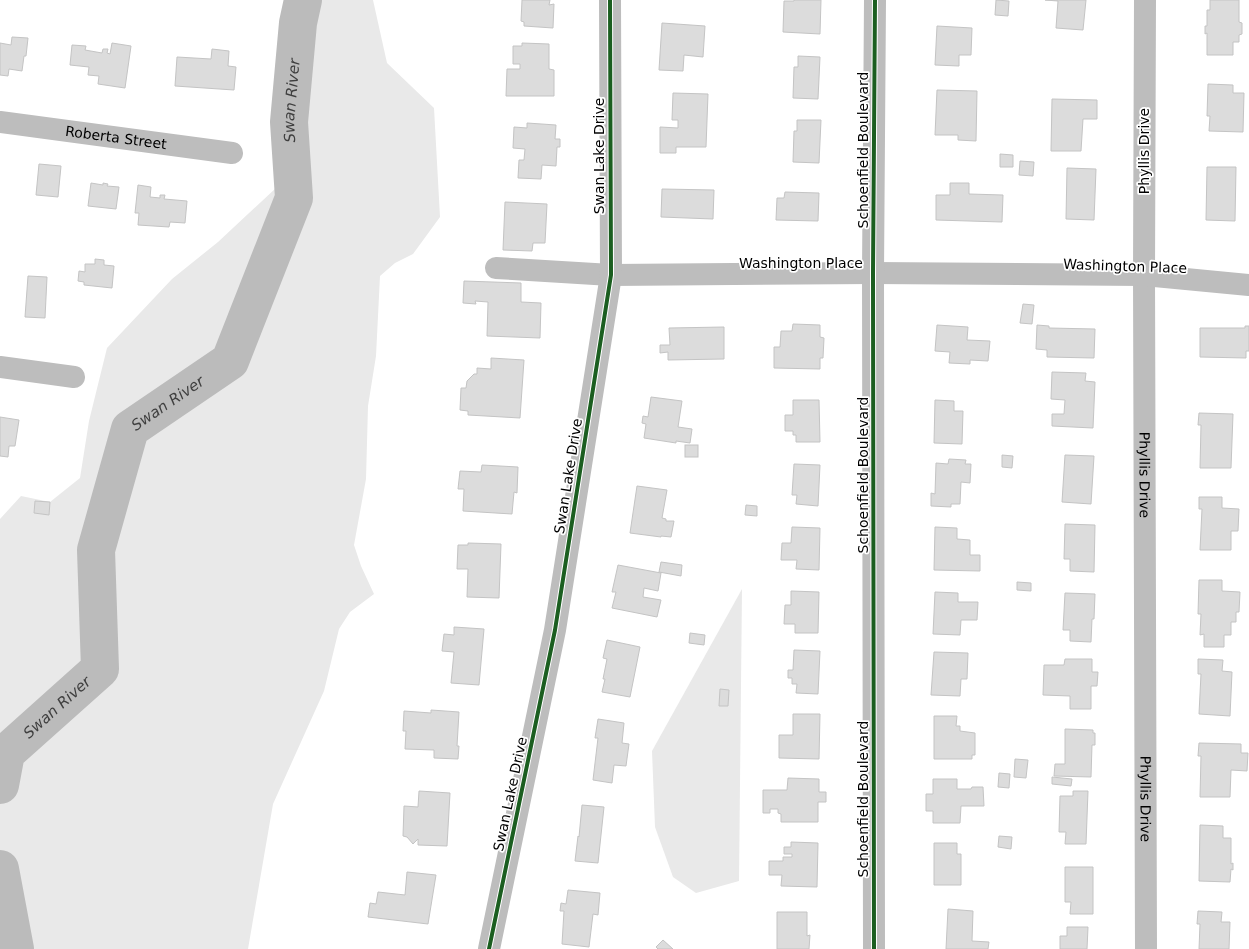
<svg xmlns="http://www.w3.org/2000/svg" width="1249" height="949" font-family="'DejaVu Sans',sans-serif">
<rect width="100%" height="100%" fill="#fff"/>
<g fill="#e9e9e9">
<path d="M318 0H373L387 63 434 108 440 217 413 254 395 263 380 276 376 356 368 406 366 479 354 545 361 566 374 594 350 612 339 629 324 691 273 804 248 949H0V519L21 496 50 502 80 478 89 421 107 348 172 279 218 242 277 187Z"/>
<path d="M742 589 739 881 696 893 673 877 655 827 652 751Z"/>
</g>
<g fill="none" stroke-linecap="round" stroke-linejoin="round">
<g stroke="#bbb" stroke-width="38">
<path id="s1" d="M0 785 6 753 100 669 96 550 130 429 230 361 294 198 289 122 298 23 303 0"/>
<path d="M0 869 15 949"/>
</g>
</g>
<g fill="#dcdcdc" stroke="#c4c4c4">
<path d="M522 0H550L549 5 554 4 553 28 524 26V22L521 21Z"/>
<path d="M794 0H821L820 34 783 32 784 1H794Z"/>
<path d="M996 0 1009 1 1008 16 995 15Z"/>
<path d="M1045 0H1086L1083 30 1056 28 1058 1Z"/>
<path d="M1210 0H1239V22L1242 23V34L1239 35V42H1233V55H1207V33L1205 34V26H1207V10H1210Z"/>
<path d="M662 23 705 26 703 57 684 55 683 71 659 70Z"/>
<path d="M937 26 972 28 971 55H959V66L935 65Z"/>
<path d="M12 37 28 38 26 56H24L22 71 9 69 8 76 0 75V43L11 45Z"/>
<path d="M112 43 131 46 125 88 98 84 99 76 88 75 89 67 70 65 72 45 86 46 85 50 102 53 103 49H108L107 53 110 54Z"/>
<path d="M522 43 549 44V69L554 70V96H506L507 69H520V64H513V46H522Z"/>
<path d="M212 49 229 51 228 66 236 67 234 90 175 86 177 57 211 59Z"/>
<path d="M798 56 820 57 818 99 793 98 794 67H798Z"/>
<path d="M1208 84 1233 85V93H1244L1243 132 1209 131 1210 116H1207Z"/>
<path d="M937 90 977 91 976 141 958 140V135H935Z"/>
<path d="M673 93 708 94 706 147H676V153H660V127L678 128V120H672Z"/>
<path d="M1052 99 1097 100V119H1083L1081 151H1051Z"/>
<path d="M797 120H821L819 163 793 162 794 131H797Z"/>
<path d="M527 123 556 125 555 139H560V147H557L556 166 542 165 541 179 518 178 519 160H524L525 149 513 148 514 127 527 128Z"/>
<path d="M1000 154 1013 155V167H1000Z"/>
<path d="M1020 161 1034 162 1033 176 1019 175Z"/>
<path d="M39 164 61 166 58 197 36 195Z"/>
<path d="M1207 167H1236L1235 221 1206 220Z"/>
<path d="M1067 168 1096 169 1094 220 1066 219Z"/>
<path d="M91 183 103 185V183L108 184 107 186 119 187 116 209 88 206Z"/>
<path d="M950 183H969V194L1003 195 1002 222 936 220V195H950Z"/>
<path d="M138 185 151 187 150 197 160 198V195H165L164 199 187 201 185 223 170 222 169 227 138 225 139 213H135Z"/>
<path d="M662 189 714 190 713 219 661 217Z"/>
<path d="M785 192 819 193 818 221 776 220 777 198H784Z"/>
<path d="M505 202 547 204 545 243H533L532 251 503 250Z"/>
<path d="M95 259 104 260V265L114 266 112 288 84 285V282L78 281 79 271 85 272V264H95Z"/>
<path d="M28 276 47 277 45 318 25 317Z"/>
<path d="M464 281 521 283V302L541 303 540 338 487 336 488 302 475 301 476 304 463 303Z"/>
<path d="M1023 304 1034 305 1032 324 1020 323Z"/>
<path d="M793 324 820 325V337L824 338 823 358H820V369L774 368V347H780L781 331H792Z"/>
<path d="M937 325 968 327 967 340 990 341 988 361 970 360V364L949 363 950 352 935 351Z"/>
<path d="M1037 325 1049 326V328L1095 329 1094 358 1047 357V350L1036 349Z"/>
<path d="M1245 326H1249V351H1246V358L1200 357V328H1245Z"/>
<path d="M724 327V359L668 360V352L660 353V345H670L669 328Z"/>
<path d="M491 358 524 360 520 418 468 415V411L460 410 461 388H466L467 381 474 374H477V368L491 369Z"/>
<path d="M1052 372 1086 373 1085 381 1095 382 1093 428 1052 426V414H1064L1065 400 1051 399Z"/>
<path d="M651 397 682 401 678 427 692 429 690 443 676 441V443L644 438 646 424 642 423 643 416 648 417Z"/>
<path d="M793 400H819L820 442H796V435H793V431H785V415H793Z"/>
<path d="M935 400 954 401V411H963L962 444 934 443Z"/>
<path d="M1199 413 1233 414 1231 468H1200L1201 425H1198Z"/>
<path d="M0 417 19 420 15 446H9L8 457 0 456Z"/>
<rect x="685" y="445" width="13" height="12"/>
<path d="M1002 455 1013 456 1012 468 1002 467Z"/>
<path d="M1065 455 1094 456 1091 504 1062 502Z"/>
<path d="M949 459 966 460 965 464H971L970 483 961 482 960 504H951V507L931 506V493L935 494 936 463 948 464Z"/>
<path d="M794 464 820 465 818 506 796 504 797 495H792Z"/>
<path d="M482 465 518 467 517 493 514 492 512 514 463 511 464 489H458L460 471 481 472Z"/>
<path d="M637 486 667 490 662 518 666 519V521H674L671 537 661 536V537L630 533Z"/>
<path d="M1199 497H1222V508L1239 509 1238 531H1231V550H1200L1202 509H1199Z"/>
<path d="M35 501 50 502 49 515 34 513Z"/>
<path d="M746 505 757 506V516L745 515Z"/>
<path d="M1065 524 1095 525 1094 572 1070 571V559H1064Z"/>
<path d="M792 527 820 528 819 570 796 569 797 560H781L782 543H791Z"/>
<path d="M935 527 957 528V539L970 540V555H980V571L934 570Z"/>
<path d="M468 543 501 544 499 598 467 597 468 569H457L458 545H468Z"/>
<path d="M661 562 682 565 681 576 659 572Z"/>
<path d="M618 565 661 573 658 591 644 588 643 597 661 600 657 617 612 608 616 592H612Z"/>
<path d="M1199 580H1222V591L1240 592 1239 612H1236V622H1231V635H1224V647H1204V634L1200 635 1201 614H1198Z"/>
<path d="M1017 582 1031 583V591L1017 590Z"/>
<path d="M791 591 819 592 818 633H795V624H784L785 605H791Z"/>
<path d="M935 592 958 593V602H978L977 620H961L960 635 933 634Z"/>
<path d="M1065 593 1095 594 1094 619H1092L1091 642 1070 641V630H1063Z"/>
<path d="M454 627 484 629 479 685 451 683 454 652 442 651 444 634 454 635Z"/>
<path d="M690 633 705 635 704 645 689 643Z"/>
<path d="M607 640 640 647 630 697 602 692 605 679H603L607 659 603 658Z"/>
<path d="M794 650 820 651 818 694 796 693 797 684H792V678H788V670H793Z"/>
<path d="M934 652 968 653 967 679H961L960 696 931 695Z"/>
<path d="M1065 659H1092V672H1098L1097 686H1091V709H1070V696L1043 695 1044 665H1064Z"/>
<path d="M1198 659 1223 660 1222 671 1232 672 1230 716 1199 714 1201 674H1198Z"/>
<path d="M720 689 729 690 728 706H719Z"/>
<path d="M431 710 459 712 457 746H459L458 759 434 758V750L405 749 406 731H403L404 711 431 713Z"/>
<path d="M793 714H820L819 759 779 758V735H793Z"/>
<path d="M934 716H957L956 726H960V731L975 733V755H972V759H934Z"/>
<path d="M598 719 624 723 622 743 629 744 626 766 614 765 612 783 593 780 598 738H595Z"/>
<path d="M1065 729 1093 730V733H1095V745H1092L1091 777 1054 776 1055 764H1065Z"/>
<path d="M1199 743 1241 744V753H1248L1247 771 1231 770 1230 797H1200L1201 756H1198Z"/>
<path d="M1015 759 1028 760 1026 778 1014 777Z"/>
<path d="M999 773 1010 774 1009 788 998 787Z"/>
<path d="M1052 777 1072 779 1071 786 1052 784Z"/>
<path d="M788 778 819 779V792H826V802H818V822H781V814L778 813V809H770V813H763V790H787Z"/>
<path d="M933 779H957V789H971L972 787H983L984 806H961L960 823H933V811H926V794H933Z"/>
<path d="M419 791 450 793 447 846 418 845V839L413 844 407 837 403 836 404 806 418 807Z"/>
<path d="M1073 791H1088L1086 844H1065L1066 832H1059L1060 796H1073Z"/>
<path d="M582 805 604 807 598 863 575 861 578 836 579 837Z"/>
<path d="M1200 825 1223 826V838H1231V864L1233 863V870L1231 869 1230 882 1199 881Z"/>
<path d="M999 836 1012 837 1011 849 998 847Z"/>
<path d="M791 842 818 843 817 887 781 886 782 875H769V861H783V857H792V854H784V847H791Z"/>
<path d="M934 843H957V854H961V885H934Z"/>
<path d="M1065 867H1093V914H1070L1071 902H1065Z"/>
<path d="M407 872 436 875 428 924 368 917 370 903 376 904 378 892 405 895Z"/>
<path d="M568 890 600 893 598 915 593 914 589 947 562 944 564 911H560L561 903 566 904Z"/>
<path d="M948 909 973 911 972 941 989 942 988 949H946Z"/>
<path d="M1198 911 1222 912 1221 922H1230L1229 949H1199L1200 924H1197Z"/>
<path d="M777 912H807V936L810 935 809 949H777Z"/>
<path d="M1067 927H1088L1087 949H1060V936H1067Z"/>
<path d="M663 940 673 949H658L656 947Z"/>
</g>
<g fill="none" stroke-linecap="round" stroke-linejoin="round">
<g stroke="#bdbdbd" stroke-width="22">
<path id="s2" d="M1145 0 1144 275 1146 949"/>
<path id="s3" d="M0 122 232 153"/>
<path d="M496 268 611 275 873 273 1144 275 1249 285"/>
<path d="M0 367 74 377"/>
<path d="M489 949 555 630 611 275 610 0"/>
<path d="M874 949 873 273 875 0"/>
</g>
<g stroke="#fff" stroke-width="6">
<g id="cycleway">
<path d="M489 949 555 630 611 275 610 0"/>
<path d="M874 949 873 273 875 0"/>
</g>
</g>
<use href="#cycleway" stroke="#1b5e20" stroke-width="4"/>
</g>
<g text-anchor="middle" stroke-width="3.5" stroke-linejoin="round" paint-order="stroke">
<g font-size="14" fill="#000" stroke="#fff">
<text dy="5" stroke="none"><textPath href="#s3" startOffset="117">Roberta Street</textPath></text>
<text transform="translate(863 150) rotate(-90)" y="5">Schoenfield Boulevard</text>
<text transform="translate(1144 151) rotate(-90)" y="5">Phyllis Drive</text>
<text transform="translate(599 156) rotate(-90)" y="5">Swan Lake Drive</text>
<text x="801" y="268">Washington Place</text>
<text transform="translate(1125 266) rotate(2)" y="5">Washington Place</text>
<text dy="5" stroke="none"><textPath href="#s2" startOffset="475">Phyllis Drive</textPath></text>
<text transform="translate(863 475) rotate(-90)" y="5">Schoenfield Boulevard</text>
<text transform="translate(568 476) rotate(-81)" y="5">Swan Lake Drive</text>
<text transform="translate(510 794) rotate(-78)" y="5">Swan Lake Drive</text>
<text dy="5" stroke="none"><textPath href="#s2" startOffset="799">Phyllis Drive</textPath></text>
<text transform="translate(863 799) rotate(-90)" y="5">Schoenfield Boulevard</text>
</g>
<g font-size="15" font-style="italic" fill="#3f3f3f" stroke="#fff">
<text dy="5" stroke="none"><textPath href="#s1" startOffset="797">Swan River</textPath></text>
<text dy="5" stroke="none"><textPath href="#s1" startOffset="449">Swan River</textPath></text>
<text dy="5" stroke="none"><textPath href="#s1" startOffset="101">Swan River</textPath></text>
</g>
</g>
</svg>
